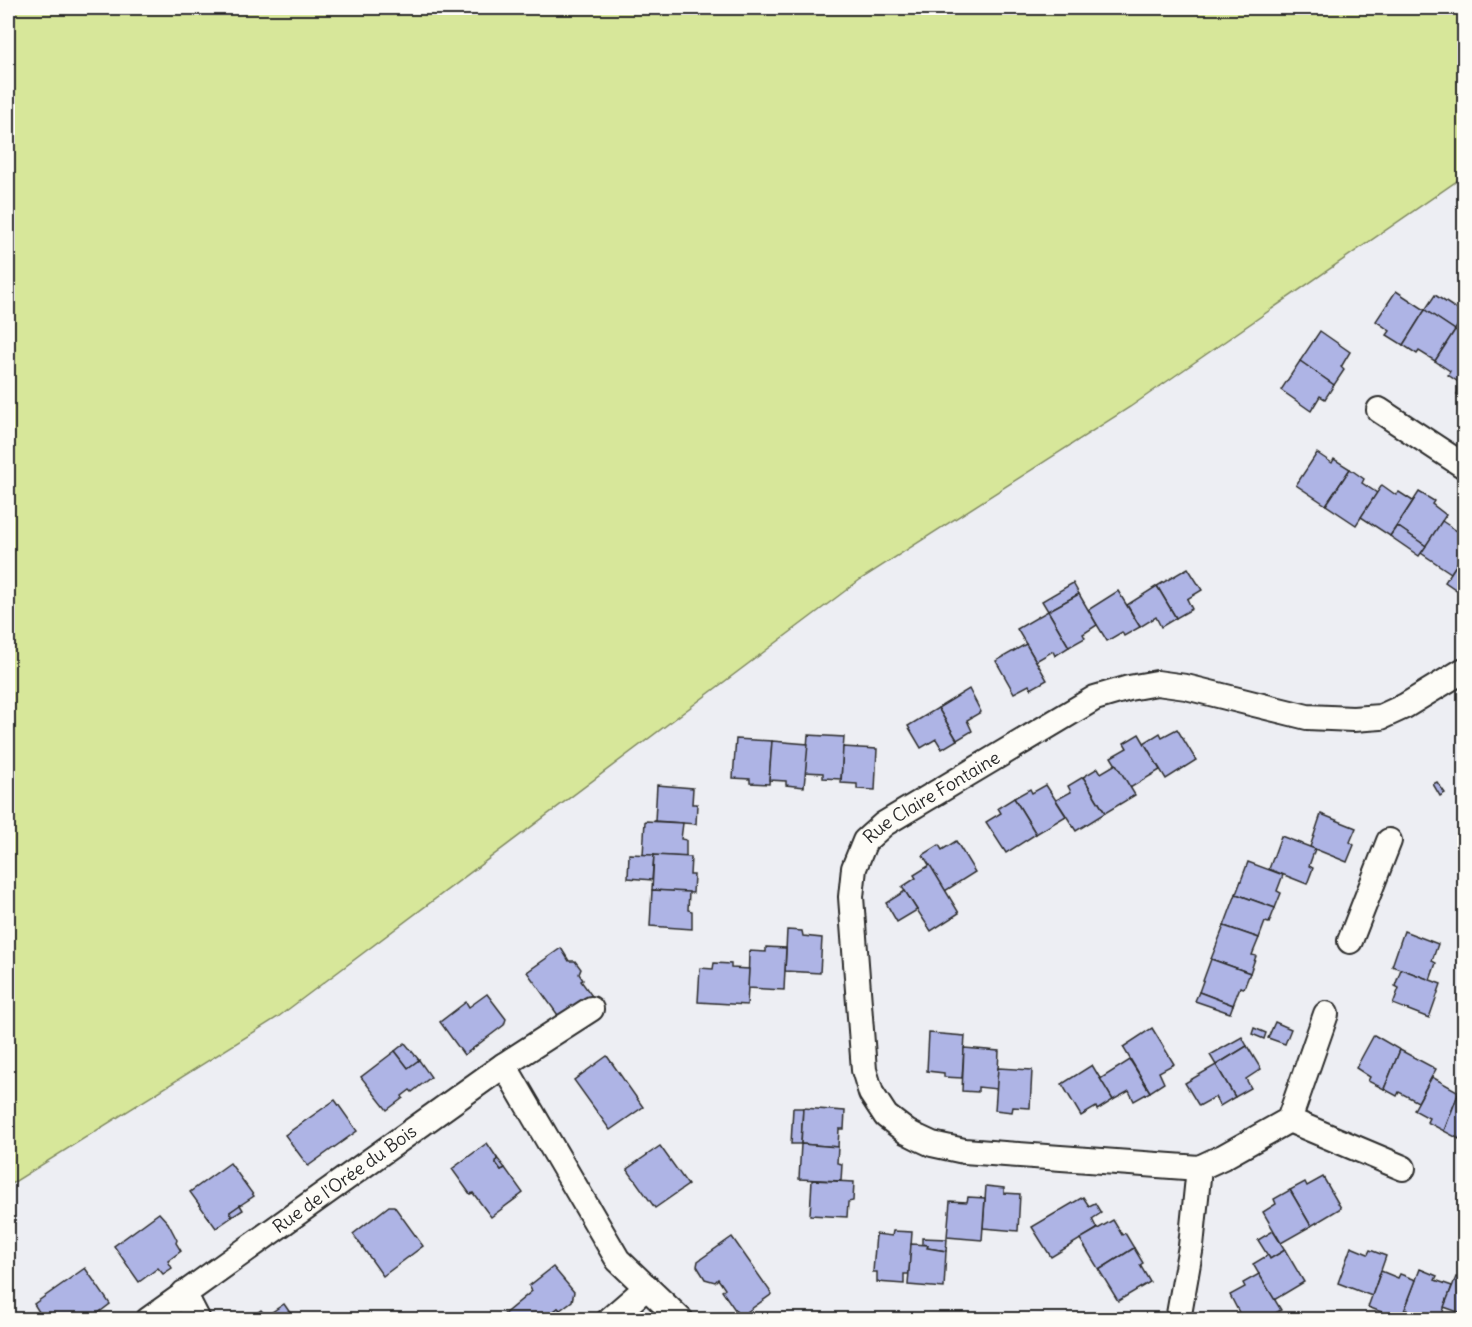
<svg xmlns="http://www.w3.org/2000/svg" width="1472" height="1327" font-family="Delius,sans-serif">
<rect width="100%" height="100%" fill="#edeef3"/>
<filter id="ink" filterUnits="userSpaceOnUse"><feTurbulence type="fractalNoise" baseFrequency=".0167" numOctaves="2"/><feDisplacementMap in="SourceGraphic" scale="12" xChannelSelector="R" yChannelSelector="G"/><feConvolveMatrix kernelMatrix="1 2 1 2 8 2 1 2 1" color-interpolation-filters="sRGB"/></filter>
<g filter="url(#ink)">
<path fill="#d7e79a" stroke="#818962" stroke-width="1.5" d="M8 8H1464V176L1130 407 861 579 278 1017 8 1186Z"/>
<g fill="#aeb4e5" stroke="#2b2b2b" stroke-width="1.5">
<path d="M1396 291 1425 310 1403 345 1387 335 1390 331 1376 321Z"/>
<path d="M1435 295 1464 314 1455 330 1425 310Z"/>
<path d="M1425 310 1455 330 1435 361 1419 351 1417 354 1403 345Z"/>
<path d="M1455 330 1464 336V382L1463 385 1448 375 1450 371 1435 361Z"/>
<path d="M1320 331 1350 352 1341 367 1344 370 1334 385 1300 361Z"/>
<path d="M1300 361 1334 385 1325 399 1320 396 1311 411 1281 390Z"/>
<path d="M1464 382V399L1457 394Z"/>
<path d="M1317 453 1332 463 1334 459 1350 469 1326 505 1296 485Z"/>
<path d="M1350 469 1364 479 1362 483 1377 493 1356 525 1326 505Z"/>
<path d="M1382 485 1396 495 1399 492 1413 501 1390 536 1361 517Z"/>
<path d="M1419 492 1434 501 1432 504 1446 515 1426 546 1397 526Z"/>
<path d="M1442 521 1457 531 1459 528 1464 531V553L1451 573 1421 553Z"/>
<path d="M1397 526 1426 546 1419 556 1390 536Z"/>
<path d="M1464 553V595L1445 582Z"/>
<path d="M1188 568 1202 590 1187 599 1192 609 1176 618 1157 586Z"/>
<path d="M1073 583 1079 594 1048 611 1042 601Z"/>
<path d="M1157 586 1176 618 1161 627 1156 617 1140 627 1127 605Z"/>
<path d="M1118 591 1140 627 1124 636 1122 632 1107 641 1088 610Z"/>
<path d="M1079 594 1097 625 1083 634 1085 638 1069 647 1048 611Z"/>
<path d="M1048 611 1069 647 1055 656 1053 651 1036 661 1017 629Z"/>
<path d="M1026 644 1047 680 1031 689 1029 685 1014 693 996 661Z"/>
<path d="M969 689 981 712 967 720 972 731 957 740 938 708Z"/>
<path d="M938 708 957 740 942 749 936 739 921 748 908 726Z"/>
<path d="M1177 729 1196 760 1166 779 1144 743 1160 733 1162 737Z"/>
<path d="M1139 734 1160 770 1130 788 1111 757 1127 748 1124 743Z"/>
<path d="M808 735 844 737 841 779 823 778V773L805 772Z"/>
<path d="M736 739 772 741 769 784 750 783V779L733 778Z"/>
<path d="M772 741 808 744 804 787 786 785V781L769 780Z"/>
<path d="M843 747 877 749 875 790 857 789V784L841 783Z"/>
<path d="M1116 764 1135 795 1105 813 1083 777 1098 768 1101 773Z"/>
<path d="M1083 777 1105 813 1076 831 1056 800 1071 792 1068 786Z"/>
<path d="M1437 782 1445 793 1440 796 1433 784Z"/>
<path d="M657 785 693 788 692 804H697L696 824 655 821Z"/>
<path d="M1046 785 1066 816 1036 834 1014 798 1030 789 1032 793Z"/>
<path d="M1014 798 1036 834 1006 853 986 822 1001 813 998 808Z"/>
<path d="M1321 814 1356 828 1350 842 1354 845 1347 862 1310 847Z"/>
<path d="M645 821 683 823 681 839 686 840V857L643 855Z"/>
<path d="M1281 836 1315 849 1309 866 1313 868 1307 884 1269 869Z"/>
<path d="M956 841 975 872 945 891 923 855 939 845 942 850Z"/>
<path d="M629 854 654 855 652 880 628 878Z"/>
<path d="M654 855 691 857 690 875H694L693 893 652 890Z"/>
<path d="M1248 862 1283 875 1277 891 1281 893 1275 908 1236 894Z"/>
<path d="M930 865 959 913 931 931 902 887 916 878 914 875Z"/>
<path d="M652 890 689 892 688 910 692 911V929L650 926Z"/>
<path d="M905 891 917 910 897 922 886 903Z"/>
<path d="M1236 894 1275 908 1269 923 1265 922 1259 938 1224 926Z"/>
<path d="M1224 926 1259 938 1252 955 1256 956 1250 973 1211 959Z"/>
<path d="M787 930 802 931 803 936 822 938 820 973 785 971Z"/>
<path d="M1404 931 1438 944 1432 961 1436 963 1430 980 1392 966Z"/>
<path d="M766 947 786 948 784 990 748 988 749 951 766 952Z"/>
<path d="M561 948 569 961H575L581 969 579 974 583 980 581 981 592 996 560 1018 527 972Z"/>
<path d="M1211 959 1250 973 1244 988 1240 987 1233 1005 1199 992Z"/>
<path d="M714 963 731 964V968L749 969 747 1005 698 1002 700 968 713 969Z"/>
<path d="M1401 969 1441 984 1429 1018 1393 1004 1399 988 1395 986Z"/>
<path d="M1199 992 1233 1005 1230 1013 1195 1001Z"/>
<path d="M487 994 506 1019 504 1025 464 1055 440 1022 466 1002 469 1007Z"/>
<path d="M1275 1022 1291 1029 1285 1044 1268 1038Z"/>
<path d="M1152 1028 1174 1064 1159 1072 1164 1083 1150 1092 1123 1047Z"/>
<path d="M1254 1028 1266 1033 1264 1039 1252 1034Z"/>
<path d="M929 1033 965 1036 962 1078 944 1077V1073L927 1071Z"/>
<path d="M1374 1035 1400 1050 1384 1089 1368 1081 1370 1077 1356 1068Z"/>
<path d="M1242 1037 1247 1046 1216 1065 1210 1055Z"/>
<path d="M405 1043 419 1060 408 1068 395 1051Z"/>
<path d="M1247 1046 1261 1069 1246 1079 1251 1088 1235 1097 1216 1065Z"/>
<path d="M964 1048 999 1051 997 1089 978 1087V1092L962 1091Z"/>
<path d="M1400 1050 1436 1069 1418 1102 1399 1092 1397 1096 1384 1089Z"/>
<path d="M395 1051 408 1068 419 1060 431 1077 412 1092 410 1090 402 1096 403 1098 387 1110 361 1077Z"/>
<path d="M607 1056 643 1107 610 1130 574 1080Z"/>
<path d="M1130 1060 1150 1092 1134 1101 1129 1091 1113 1100 1100 1079Z"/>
<path d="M1092 1065 1113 1100 1097 1110 1096 1107 1081 1116 1062 1084Z"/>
<path d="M1216 1065 1235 1097 1220 1106 1215 1097 1199 1106 1185 1083Z"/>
<path d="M998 1068 1032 1070 1030 1108 1013 1107 1012 1112 995 1110Z"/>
<path d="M1432 1077 1459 1092 1444 1131 1427 1122 1429 1118 1414 1110Z"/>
<path d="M1459 1092 1464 1094V1137L1461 1135 1459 1139 1444 1131Z"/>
<path d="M335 1100 357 1131 308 1166 285 1135Z"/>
<path d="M793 1108H803L801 1144H791Z"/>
<path d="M803 1108 845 1111 844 1129H839L838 1147 801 1144Z"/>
<path d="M487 1143 497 1158 496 1163 501 1170 505 1168 523 1193 491 1217 473 1193 470 1194 452 1169Z"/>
<path d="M801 1144 838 1147 837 1163 842 1164 841 1181 799 1179Z"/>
<path d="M660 1146 688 1185 655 1208 627 1169Z"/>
<path d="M497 1158 505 1168 501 1170 496 1163Z"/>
<path d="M230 1163 254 1196 230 1212 232 1217 216 1228 190 1192Z"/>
<path d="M1323 1177 1341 1208 1311 1226 1290 1190 1305 1182 1307 1186Z"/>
<path d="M812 1180 854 1182 853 1201 848 1202 847 1217 810 1215Z"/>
<path d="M986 1186 1004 1188V1193L1020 1194 1018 1231 983 1228Z"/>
<path d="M1290 1190 1311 1226 1281 1243 1263 1212 1276 1204 1274 1199Z"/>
<path d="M968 1197 985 1198 982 1240 947 1237 950 1201 967 1202Z"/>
<path d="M1083 1197 1089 1206 1095 1203 1101 1213 1092 1219 1097 1229 1051 1257 1032 1227Z"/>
<path d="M240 1205 243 1210 232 1217 230 1212Z"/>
<path d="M389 1206H394L423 1246 383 1276 353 1234Z"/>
<path d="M159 1213 168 1223 177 1240 176 1243 181 1251 168 1261 172 1268 163 1274 158 1268 139 1282 114 1246Z"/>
<path d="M1113 1220 1122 1235 1125 1233 1134 1248 1099 1270 1080 1239Z"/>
<path d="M893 1231 912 1232 909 1274H904V1284L877 1282V1272H873L876 1234 892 1236Z"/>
<path d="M1273 1231 1285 1250 1270 1259 1258 1240Z"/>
<path d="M732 1237 772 1294 740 1317 722 1291 725 1289 718 1279 715 1282 705 1279 697 1266 698 1261Z"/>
<path d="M922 1238 947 1239 946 1251 927 1248 928 1245 922 1244Z"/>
<path d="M911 1244 928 1245 927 1248 946 1251 944 1288 908 1285Z"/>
<path d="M1351 1247 1368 1254 1370 1250 1386 1256 1372 1296 1338 1283Z"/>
<path d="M1134 1248 1143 1263 1140 1265 1150 1282 1118 1301 1099 1270Z"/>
<path d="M1285 1250 1304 1282 1274 1300 1253 1264 1268 1255 1270 1259Z"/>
<path d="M553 1267 574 1292 572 1301 560 1310 558 1308 549 1315 553 1320H505L502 1316 532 1291 529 1286Z"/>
<path d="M85 1268 110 1304 89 1320H44L34 1304Z"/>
<path d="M1420 1269 1437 1276 1435 1280 1452 1286 1440 1320H1434L1405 1309Z"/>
<path d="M1381 1271 1398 1278 1400 1274 1416 1280 1401 1319 1368 1307Z"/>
<path d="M1259 1274 1281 1310 1263 1320H1243L1230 1295 1245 1287 1243 1283Z"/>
<path d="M1456 1277 1464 1281V1320H1458L1461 1313 1444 1307Z"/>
<path d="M284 1304 295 1320H248L261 1310 266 1316Z"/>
<path d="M558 1308 565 1316 561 1320H553L549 1315Z"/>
</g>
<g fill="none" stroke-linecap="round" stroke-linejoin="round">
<g stroke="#2b2b2b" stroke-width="28">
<g id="minor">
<path d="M1379 410 1464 466"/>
<path d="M1350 941 1389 841"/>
<path d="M591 1009 504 1065 618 1260 681 1320"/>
<path id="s1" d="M1326 1014 1289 1120 1223 1157 1199 1168 964 1151 932 1144 919 1138 907 1132 886 1116 871 1093 864 1070 851 897 854 868 865 841 884 824 1095 698 1129 688 1157 683 1186 687 1307 717 1353 719 1381 717 1405 706 1464 670"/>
<path d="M1289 1120 1403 1168"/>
<path d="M184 1293 198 1320"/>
<path id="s2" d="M148 1320 504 1065"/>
<path d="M609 1320 647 1287"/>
<path d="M1178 1320 1191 1246 1199 1168"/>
</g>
</g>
<use href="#minor" stroke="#fdfcf7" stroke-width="24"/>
</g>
</g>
<g text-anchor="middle" stroke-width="4.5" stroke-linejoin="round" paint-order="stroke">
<g font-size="18" fill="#2b2b2b" stroke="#fdfcf7">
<text dy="6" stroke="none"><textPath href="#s1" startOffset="900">Rue Claire Fontaine</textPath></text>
<text dy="6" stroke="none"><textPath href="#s2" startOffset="242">Rue de l'Orée du Bois</textPath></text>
</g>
</g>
<rect width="1472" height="1327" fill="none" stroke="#fdfcf7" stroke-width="30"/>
<rect x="15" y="15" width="1442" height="1297" fill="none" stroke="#2b2b2b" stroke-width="2" filter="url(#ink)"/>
</svg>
